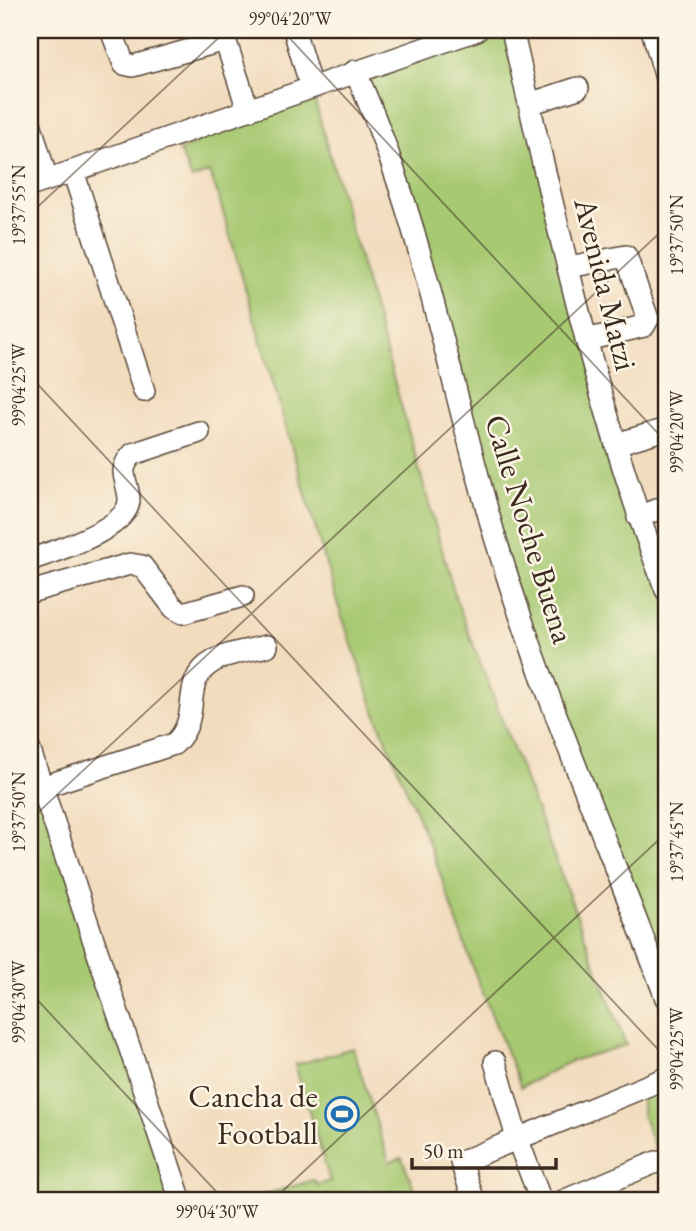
<svg xmlns="http://www.w3.org/2000/svg" width="696" height="1231" font-family="'EB Garamond',serif">
<rect width="100%" height="100%" fill="#fcf5e5"/>
<filter id="ink" filterUnits="userSpaceOnUse"><feTurbulence type="fractalNoise" baseFrequency=".0143" numOctaves="2"/><feDisplacementMap in="SourceGraphic" scale="14" xChannelSelector="R" yChannelSelector="G"/><feConvolveMatrix kernelMatrix="1 2 1 2 8 2 1 2 1" color-interpolation-filters="sRGB"/></filter>
<filter id="wash" filterUnits="userSpaceOnUse"><feTurbulence type="fractalNoise" baseFrequency=".00686" numOctaves="4" result="noise"/><feDisplacementMap in="SourceGraphic" scale="28" xChannelSelector="R" yChannelSelector="G"/><feGaussianBlur stdDeviation="1.57" result="paint"/><feColorMatrix in="noise" values="0 0 0 0 0 0 0 0 0 0 0 0 0 0 0 0 0 1.4 0 .05"/><feComposite in="paint" operator="in"/></filter>
<g filter="url(#wash)">
<rect width="100%" height="100%" fill="#f2dcbe"/>
<g fill="#a7c972" stroke="#717a48" stroke-width="2">
<path d="M478 30H511L636 500 666 578V984L559 730 374 129 347 76Z"/>
<path d="M311 88 456 599 626 1045 571 1061 521 1087 477 979 432 851 379 723 338 605 218 195 209 172 192 179 179 150 198 143 192 128Z"/>
<path d="M30 743 182 1201H30Z"/>
<path d="M353 1048 389 1162 402 1158 419 1201H243L314 1180 317 1185 330 1181 295 1065Z"/>
<path d="M666 1064V1178L643 1117 640 1085Z"/>
</g>
</g>
<g filter="url(#ink)">
<g fill="none" stroke-linecap="round" stroke-linejoin="round">
<g stroke="#564536" stroke-width="24">
<g id="minor">
<path d="M111 30 124 64 133 66 225 40"/>
<path d="M222 30 248 110"/>
<path d="M294 30 311 87"/>
<path d="M512 30C556 218 596 410 666 590"/>
<path d="M652 30 666 78"/>
<path d="M355 71C422 218 449 382 495 537 542 694 609 845 666 998"/>
<path d="M529 104 578 88"/>
<path d="M30 123 47 180"/>
<path d="M73 171 144 391"/>
<path d="M30 186 477 30"/>
<path d="M569 267 626 256 648 319 644 326 586 340"/>
<path d="M616 444 666 429"/>
<path d="M638 517 666 506"/>
<path d="M30 560C54 551 130 529 129 499 128 479 116 471 133 454L199 432"/>
<path d="M30 592 130 564 142 566 174 608 183 613 243 596"/>
<path d="M30 751 181 1201"/>
<path d="M42 787 174 744C205 715 177 682 214 661 228 653 250 650 267 646"/>
<path d="M495 1062 517 1138 541 1201"/>
<path d="M474 1201 461 1162 666 1078"/>
<path d="M563 1201 656 1162"/>
</g>
</g>
<use href="#minor" stroke="#fff" stroke-width="21"/>
</g>
</g>
<path fill="none" stroke="#3b2a1e" stroke-width="2" stroke-opacity="0.45" d="M282 30 666 442M30 214 227 30M30 376 666 1058M30 820 666 227M30 992 225 1201M272 1201 666 833"/>
<defs>
<g id="stadium-ring" transform="scale(1.75)"><circle r="9.5" fill="#fcf5e5" stroke="#1f6fb2" stroke-width="1.5"/><path d="M0-5a6.5 5 0 1 0 0 10a6.5 5 0 1 0 0-10ZM-3.5-1.8h7v3.6h-7Z" fill="#1f6fb2"/></g>
</defs>
<g fill-rule="evenodd">
<use href="#stadium-ring" x="342" y="1114"/>
</g>
<g text-anchor="middle" stroke-width="5" stroke-linejoin="round" paint-order="stroke">
<g font-size="32" fill="#3b2a1e" stroke="#fcf5e5">
<text transform="translate(606 284) rotate(76)" y="11">Avenida Matzi</text>
<text transform="translate(530 529) rotate(73)" y="11">Calle Noche Buena</text>
</g>
<g font-size="32" fill="#3b2a1e" stroke="#fcf5e5" text-anchor="end">
<text x="318" y="1107">Cancha de<tspan x="318" dy="37">Football</tspan></text>
</g>
</g>
<rect width="696" height="1231" fill="none" stroke="#fcf5e5" stroke-width="77"/>
<path d="M412 1158v10h144v-10" fill="none" stroke="#3b2a1e" stroke-width="3.5"/>
<text x="423" y="1158" font-size="21" fill="#3b2a1e" stroke="#fcf5e5" stroke-width="5" paint-order="stroke">50 m</text>
<rect x="38" y="38" width="620" height="1154" fill="none" stroke="#3b2a1e" stroke-width="2.5"/>
<g font-size="18" text-anchor="middle" fill="#3b2a1e">
<text x="290" y="25">99°04'20"W</text>
<text transform="translate(19 205) rotate(-90)" y="6">19°37'55"N</text>
<text transform="translate(677 235) rotate(-90)" y="6">19°37'50"N</text>
<text transform="translate(19 385) rotate(-90)" y="6">99°04'25"W</text>
<text transform="translate(677 432) rotate(-90)" y="6">99°04'20"W</text>
<text transform="translate(19 812) rotate(-90)" y="6">19°37'50"N</text>
<text transform="translate(677 842) rotate(-90)" y="6">19°37'45"N</text>
<text transform="translate(19 1002) rotate(-90)" y="6">99°04'30"W</text>
<text transform="translate(677 1049) rotate(-90)" y="6">99°04'25"W</text>
<text x="217" y="1218">99°04'30"W</text>
</g>
</svg>
